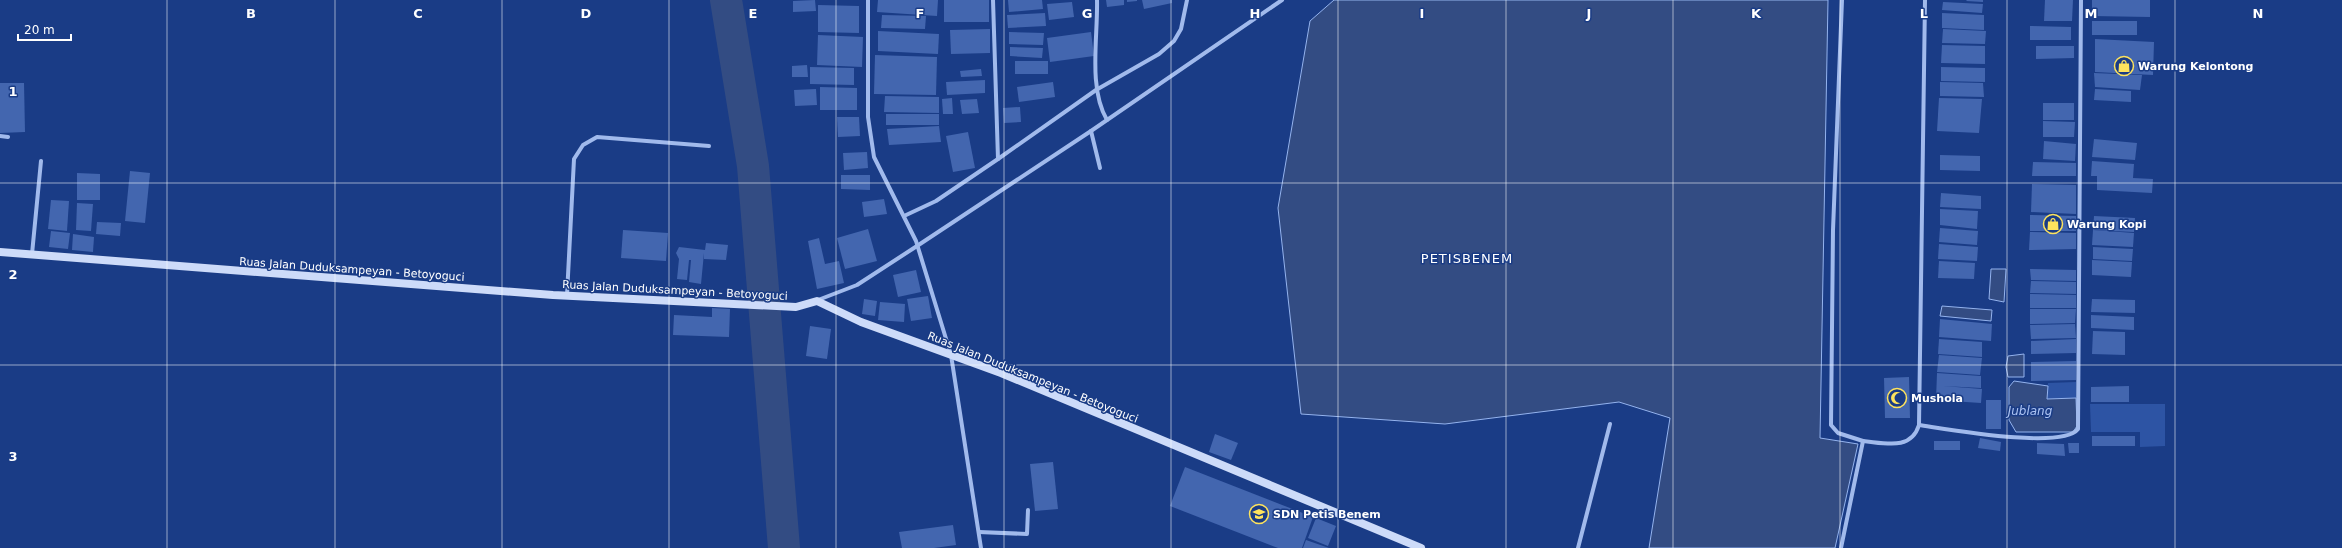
<svg xmlns="http://www.w3.org/2000/svg" width="2342" height="548" font-family="'DejaVu Sans',sans-serif">
<rect width="100%" height="100%" fill="#1a3c86"/>
<g fill="#2d54a4">
<path d="M2076 382V398L2047 399 2048 383Z"/>
<path d="M2090 404H2165V446L2140 447V432H2091Z"/>
</g>
<g fill="#334c83" stroke="#94b3ee">
<path d="M1334 0H1828L1820 438 1858 444 1835 548H1649L1670 418 1619 402 1445 424 1301 414 1278 208 1310 21Z"/>
<path d="M1991 269H2006L2004 302 1989 299Z"/>
<path d="M1942 306 1992 310 1991 321 1940 316Z"/>
<path d="M2024 354V377H2008L2006 367 2008 356Z"/>
<path d="M2014 381 2048 386 2047 399 2076 398 2077 426 2073 432H2016L2009 420V387Z"/>
</g>
<g fill="none" stroke-linecap="round" stroke-linejoin="round">
<path stroke="#334c83" stroke-width="32" d="M726 0 753 166 784 548"/>
</g>
<g fill="#4366af">
<path d="M815 0 816 11 793 12V1Z"/>
<path d="M878 0H938L937 16 877 12Z"/>
<rect x="944" y="0" width="45" height="22"/>
<path d="M1008 0H1042L1043 9 1009 12Z"/>
<path d="M1106 0H1124V5L1107 7Z"/>
<path d="M1127 0H1137V1L1127 2Z"/>
<path d="M1142 0H1172V3L1144 9Z"/>
<path d="M1967 0H1983V2L1966 1Z"/>
<path d="M2045 0H2073L2072 21H2044Z"/>
<path d="M2092 0H2150V17L2092 16Z"/>
<path d="M1072 2 1074 17 1049 20 1047 4Z"/>
<path d="M1943 2 1983 4 1982 13 1942 10Z"/>
<path d="M818 5 859 6V33L818 32Z"/>
<path d="M1045 13 1046 26 1008 28 1007 15Z"/>
<path d="M1942 13 1984 15V30L1942 28Z"/>
<path d="M882 15 926 16 925 29 881 28Z"/>
<rect x="2092" y="21" width="45" height="14"/>
<path d="M2030 26 2071 27V40H2030Z"/>
<path d="M990 29V53L951 54 950 30Z"/>
<path d="M1943 29 1986 31 1985 44 1942 43Z"/>
<path d="M878 31 939 34 938 54 878 51Z"/>
<path d="M1009 32 1044 33 1043 45 1009 44Z"/>
<path d="M1091 32 1094 56 1050 62 1047 38Z"/>
<path d="M818 35 863 37 862 67 817 65Z"/>
<path d="M2095 39 2154 42 2153 75 2095 72Z"/>
<path d="M1942 45 1985 46V64L1941 63Z"/>
<path d="M2036 46H2074V58L2036 59Z"/>
<path d="M1010 47 1043 48 1042 58 1010 56Z"/>
<path d="M875 55 937 57 936 95 874 94Z"/>
<rect x="1015" y="61" width="33" height="13"/>
<path d="M807 65 808 77H792V66Z"/>
<path d="M810 67 854 68V85L810 84Z"/>
<path d="M1941 67 1985 68V82L1941 81Z"/>
<path d="M981 69 982 76 961 77 960 71Z"/>
<path d="M2094 73 2142 75 2140 90 2095 87Z"/>
<path d="M985 80V93L947 95 946 82Z"/>
<path d="M1053 82 1055 97 1019 102 1017 87Z"/>
<path d="M1940 82 1983 83 1984 97 1940 96Z"/>
<path d="M0 83H24L25 132 0 133Z"/>
<path d="M820 87 857 88V110H820Z"/>
<path d="M816 89 817 105 795 106 794 90Z"/>
<path d="M2095 89 2131 91V102L2094 100Z"/>
<path d="M885 96 939 97V113L884 112Z"/>
<path d="M952 98 953 114H943L942 99Z"/>
<path d="M1939 98 1982 99 1979 133 1937 131Z"/>
<path d="M977 99 979 113 962 114 960 100Z"/>
<rect x="2043" y="103" width="31" height="17"/>
<path d="M1020 107 1021 122 1004 123 1003 108Z"/>
<rect x="886" y="114" width="53" height="11"/>
<path d="M837 117H859L860 136 838 137Z"/>
<path d="M2043 121 2075 122 2074 137H2043Z"/>
<path d="M939 126 941 142 889 145 887 129Z"/>
<path d="M968 132 975 168 953 172 946 136Z"/>
<path d="M2094 139 2137 143 2135 160 2092 157Z"/>
<path d="M2044 141 2076 144 2075 161 2043 159Z"/>
<path d="M867 152 868 168 844 170 843 153Z"/>
<path d="M1940 155 1980 156V171L1940 170Z"/>
<path d="M2092 161 2134 164 2133 178 2153 179 2152 193 2097 190V176H2091Z"/>
<path d="M2033 162 2076 163V176H2032Z"/>
<path d="M130 171 150 173 145 223 125 221Z"/>
<path d="M77 173 100 174V200H77Z"/>
<path d="M841 175H870V190L841 189Z"/>
<path d="M2032 184 2076 185V214L2031 212Z"/>
<path d="M1941 193 1981 196V209L1940 207Z"/>
<path d="M884 199 887 214 864 217 862 202Z"/>
<path d="M51 200 69 201 67 231 48 229Z"/>
<path d="M77 203 93 204 91 231 76 230Z"/>
<path d="M1940 209 1978 211 1977 229 1940 225Z"/>
<path d="M2030 215 2076 216V231H2030Z"/>
<path d="M2094 216 2135 218 2134 232 2093 230Z"/>
<path d="M97 222 121 223 120 236 96 234Z"/>
<path d="M1940 228 1978 231 1977 245 1939 242Z"/>
<path d="M868 229 877 261 845 269 837 238Z"/>
<path d="M623 230 668 233 666 261 621 258Z"/>
<path d="M2093 230 2134 233 2133 247 2092 245Z"/>
<path d="M51 231 70 233 68 249 49 247Z"/>
<path d="M2030 232 2076 233V249L2029 250Z"/>
<path d="M73 234 94 237 93 252 72 250Z"/>
<path d="M819 238 825 264 839 261 844 283 817 289 808 241Z"/>
<path d="M706 243 728 245 726 260 704 259V253L701 284 689 282 691 260H689L687 280 677 279 679 259 676 253 679 247 705 250Z"/>
<path d="M1939 244 1978 247 1977 261 1938 259Z"/>
<path d="M2093 247 2133 249 2132 261 2093 259Z"/>
<path d="M2092 260 2132 262 2131 277 2092 275Z"/>
<path d="M1939 261 1975 263 1974 279 1938 278Z"/>
<path d="M2030 269 2076 270V281L2031 280Z"/>
<path d="M916 270 921 292 898 297 893 275Z"/>
<path d="M2031 281 2076 282V294L2030 293Z"/>
<path d="M2030 294 2076 295V308H2030Z"/>
<path d="M928 296 932 318 911 321 907 299Z"/>
<path d="M864 299 877 301 875 316 862 314Z"/>
<path d="M2092 299 2135 300V313L2091 312Z"/>
<path d="M880 302 905 304 904 322 878 320Z"/>
<path d="M712 308 730 309 729 337 673 335 674 315 712 317Z"/>
<path d="M2030 309H2076L2075 323 2030 324Z"/>
<path d="M2091 315 2134 317V330L2091 328Z"/>
<path d="M1940 319 1992 324 1991 341 1939 337Z"/>
<path d="M2075 324 2076 338 2031 339 2030 325Z"/>
<path d="M810 326 831 329 827 359 806 356Z"/>
<path d="M2093 331 2125 332V355L2092 354Z"/>
<path d="M1939 339 1982 342V357L1938 354Z"/>
<path d="M2076 339V353L2031 354V341Z"/>
<path d="M1939 355 1982 358 1980 375 1937 372Z"/>
<path d="M2076 361V380L2031 381V362Z"/>
<path d="M1937 373 1981 376V388L1943 386 1982 389 1981 403 1936 400Z"/>
<path d="M1909 377 1910 418H1885L1884 378Z"/>
<path d="M2129 386V402H2091V387Z"/>
<rect x="1986" y="400" width="15" height="29"/>
<path d="M1215 434 1238 443 1231 460 1209 452Z"/>
<rect x="2092" y="436" width="43" height="10"/>
<path d="M1980 438 2001 442 2000 451 1978 448Z"/>
<rect x="1934" y="441" width="26" height="9"/>
<path d="M2037 443 2064 444 2065 456 2037 454Z"/>
<path d="M2068 443H2079V453H2069Z"/>
<path d="M1053 462 1058 509 1035 511 1030 464Z"/>
<path d="M1185 467 1313 517 1302 548H1278L1170 506Z"/>
<path d="M1316 518 1336 526 1328 546 1308 538Z"/>
<path d="M953 525 956 545 934 548H902L899 532Z"/>
<path d="M1306 540 1329 548H1303Z"/>
</g>
<g fill="none" stroke-linecap="round" stroke-linejoin="round">
<g stroke="#a1baec" stroke-width="4">
<path d="M868 0V117L874 157 916 241 951 355 981 548"/>
<path d="M1097 0C1098 37 1088 88 1107 120"/>
<path d="M1842 0 1833 230 1831 425 1838 433 1863 441"/>
<path d="M1925 0 1919 425C1947 429 2062 450 2078 429L2081 0"/>
<path d="M1091 131 1100 168"/>
<path d="M0 136 8 137"/>
<path d="M998 159 1096 90 1159 54 1174 41 1181 29 1187 0"/>
<path d="M904 216 936 201 998 159 993 0"/>
<path d="M32 254 41 161"/>
<path d="M567 295 574 159 583 145 597 137 709 146"/>
<path d="M818 300 857 285 917 246 1091 131 1282 0"/>
<path d="M979 532 1027 534 1028 510"/>
<path d="M1578 548 1610 424"/>
<path d="M1841 548 1863 441C1885 443 1911 451 1919 425"/>
</g>
<path stroke="#cddbf9" stroke-width="8" d="M0 252 553 295 796 307 817 301 861 322 1001 373 1421 548"/>
</g>
<path fill="none" stroke="#fff" stroke-width="1" stroke-opacity="0.55" d="M167 0V548M335 0V548M502 0V548M669 0V548M836 0V548M1004 0V548M1171 0V548M1338 0V548M1506 0V548M1673 0V548M1840 0V548M2007 0V548M2175 0V548M0 183H2342M0 365H2342"/>
<defs>
<g id="shop-ring" transform="scale(1)"><circle r="9.5" fill="#1a3c86" stroke="#fee35d" stroke-width="1.5"/><path d="M-5-2.5h2.3a2.7 3.5 0 0 1 5.4 0H5L5.5 6h-11ZM-1.5-2.5h3a1.5 2.3 0 0 0-3 0Z" fill="#fee35d"/></g>
<g id="mosque-ring" transform="scale(1)"><circle r="9.5" fill="#1a3c86" stroke="#fee35d" stroke-width="1.5"/><path d="M3.5-4.9A6 6 0 1 0 3.5 4.9A5 5 0 1 1 3.5-4.9Z" fill="#fee35d"/></g>
<g id="school-ring" transform="scale(1)"><circle r="9.5" fill="#1a3c86" stroke="#fee35d" stroke-width="1.5"/><path d="M0-5L7-2L0 1L-7-2ZM-4 1L0 2.5L4 1V4Q0 6-4 4Z" fill="#fee35d"/></g>
</defs>
<g fill-rule="evenodd">
<use href="#shop-ring" x="2124" y="66"/>
<use href="#shop-ring" x="2053" y="224"/>
<use href="#mosque-ring" x="1897" y="398"/>
<use href="#school-ring" x="1259" y="514"/>
</g>
<g text-anchor="middle" stroke-width="3" stroke-linejoin="round" paint-order="stroke">
<g font-size="11" font-weight="bold" fill="#fff" stroke="#1a3c86" text-anchor="start">
<text x="2138" y="70">Warung Kelontong</text>
<text x="2067" y="228">Warung Kopi</text>
<text x="1911" y="402">Mushola</text>
<text x="1273" y="518">SDN Petis Benem</text>
</g>
<g font-size="11" fill="#fff" stroke="#1a3c86">
<text transform="translate(352 269) rotate(4)" y="4">Ruas Jalan Duduksampeyan - Betoyoguci</text>
<text transform="translate(675 290) rotate(3)" y="4">Ruas Jalan Duduksampeyan - Betoyoguci</text>
<text transform="translate(1033 377) rotate(22)" y="4">Ruas Jalan Duduksampeyan - Betoyoguci</text>
</g>
<g font-size="12" font-style="italic" fill="#adc4f3" stroke="#1a3c86">
<text x="2030" y="415">Jublang</text>
</g>
<g font-size="13" letter-spacing="1" fill="#fff" stroke="#1a3c86">
<text x="1467" y="263">PETISBENEM</text>
</g>
</g>
<g font-size="13" text-anchor="middle" font-weight="bold" fill="#fff" stroke="#1a3c86" stroke-width="3" stroke-linejoin="round" paint-order="stroke">
<text x="251" y="18">B</text>
<text x="418" y="18">C</text>
<text x="586" y="18">D</text>
<text x="753" y="18">E</text>
<text x="920" y="18">F</text>
<text x="1087" y="18">G</text>
<text x="1255" y="18">H</text>
<text x="1422" y="18">I</text>
<text x="1589" y="18">J</text>
<text x="1756" y="18">K</text>
<text x="1924" y="18">L</text>
<text x="2091" y="18">M</text>
<text x="2258" y="18">N</text>
<text x="13" y="96">1</text>
<text x="13" y="279">2</text>
<text x="13" y="461">3</text>
</g>
<path d="M18 34v6h53v-6" fill="none" stroke="#ffffff" stroke-width="2"/>
<text x="24" y="34" font-size="12" fill="#ffffff" stroke="#1a3c86" stroke-width="3" paint-order="stroke">20 m</text>
</svg>
